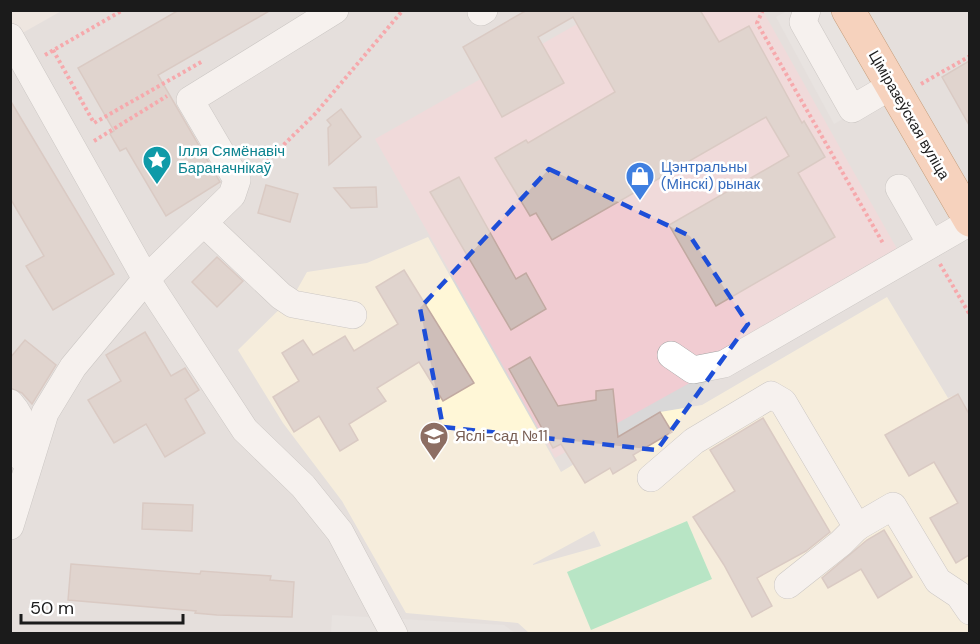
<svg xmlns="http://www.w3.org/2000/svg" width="980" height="644" font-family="'DM Sans',sans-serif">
<rect width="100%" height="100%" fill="#eee6e0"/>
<path fill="#d9d8d8" d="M63 10 969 11V633H11L10 40Z"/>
<path fill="#f1ccd2" d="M600 11H763L905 263 555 458 375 139Z"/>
<path fill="#fff7d7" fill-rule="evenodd" d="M428 237 561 472 660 412 702 405 887 297 948 398 958 394 969 414V633L539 634 528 632 518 623 406 613 342 501 283 423 238 350 294 295 307 272 367 263ZM594 531 601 546 533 565V564Z"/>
<path fill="#76e5a4" d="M687 521 712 579 591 630 567 572Z"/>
<g fill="#dfdfdf">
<path d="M787 11H830L879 98 834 124 776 17Z"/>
<path d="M332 615 504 625 515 633 331 634Z"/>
</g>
<g fill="#cebeb9" stroke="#c1a9a1" stroke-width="1.5">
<path d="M179 10H271L158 75 220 182 166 216 126 148 120 151 110 134 114 131 78 68Z"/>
<path d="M527 10H700L719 42 749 26 802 123 804 121 825 157 798 173 835 237 716 306 669 225 789 156 766 117 552 240 536 213 530 216 495 158 526 140 528 143 615 92 573 17 538 37 564 83 502 117 463 47Z"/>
<path d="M969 61V125L942 77Z"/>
<path d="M10 100 114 274 53 310 26 266 44 256 10 198Z"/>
<path d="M341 109 361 137 329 165 328 128 331 125 327 120Z"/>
<path d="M459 177 516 279 526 273 546 309 511 330 430 192Z"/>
<path d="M266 185 298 194 290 222 258 213Z"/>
<path d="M376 187 377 207 351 208 334 188Z"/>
<path d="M217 257 243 281 217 307 192 282Z"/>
<path d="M404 270 474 383 443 401 419 362 377 388 386 401 349 424 358 440 340 451 319 416 294 432 273 397 299 381 282 353 303 340 313 355 345 336 354 351 398 324 376 287Z"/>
<path d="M145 332 171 376 185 368 199 390 185 399 205 433 165 457 146 424 114 443 88 400 121 381 106 355Z"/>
<path d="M25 340 56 365 32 404 22 393 10 388V358Z"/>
<path d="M530 357 558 406 596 400V391L613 389 618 437 660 412 672 432 633 455 636 460 613 474 610 468 585 483 561 444 553 448 509 369Z"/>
<path d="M958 394 969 414V555L956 563 930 518 958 503 934 462 909 476 885 435Z"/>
<path d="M763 418 830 532 806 551 757 578 772 606 752 617 724 565 693 517 735 491 710 450Z"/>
<path d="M143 503 193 505 192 531 142 529Z"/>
<path d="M884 530 912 577 878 598 861 569 828 588 822 578 867 540Z"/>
<path d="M71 564 200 574 201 571 271 576 270 580 294 582 292 617 217 615 195 613 196 611 68 600Z"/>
</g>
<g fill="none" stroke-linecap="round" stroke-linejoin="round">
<g stroke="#a2a2a2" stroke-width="28">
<g id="minor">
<path d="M807 10 803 22 852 109 891 86"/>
<path d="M481 12 484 10"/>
<path d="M10 37 146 279 245 430 303 486 340 532 394 634"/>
<path d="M899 188 931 244"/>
<path d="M205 224 281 296 293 304 353 315"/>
<path d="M671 355 693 370 724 364 970 222"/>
<path d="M10 403C26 421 25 434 21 457"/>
<path d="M651 478 694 441 771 395 783 402 857 527 841 543 788 585"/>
<path d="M10 526 45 413 73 367 146 279 232 195 237 180 190 100 335 10"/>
<path d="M857 527 893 506 938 581 959 595 970 611"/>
</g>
</g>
<g stroke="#924500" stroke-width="34">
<path id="major" d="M848 10 970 220"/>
</g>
<g stroke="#ff5f6e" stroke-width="4" stroke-dasharray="3 3" stroke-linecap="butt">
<path d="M763 10 757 23 884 245"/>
<path d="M53 50 94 123 203 61"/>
<path d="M45 55 123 10"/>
<path d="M921 84 970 56"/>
<path d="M94 141 167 96"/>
<path d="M258 170 315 114 403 10"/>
<path d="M940 264 970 315"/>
</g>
<use href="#minor" stroke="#fff" stroke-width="27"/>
<use href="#major" stroke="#ffbb93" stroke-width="33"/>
</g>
<path d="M0 0H980V644H0ZM549 169 690 236 748 324 657 450 443 427 420 308Z" fill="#eee6e0" fill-opacity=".55" fill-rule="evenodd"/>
<path fill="none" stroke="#1d4ed8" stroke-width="4.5" stroke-dasharray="12 8" stroke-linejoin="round" d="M549 169 690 236 748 324 657 450 443 427 420 308Z"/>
<defs>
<g id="sight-pin" transform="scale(1.5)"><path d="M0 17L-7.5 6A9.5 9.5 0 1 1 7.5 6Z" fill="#0f9aa8" stroke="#fff"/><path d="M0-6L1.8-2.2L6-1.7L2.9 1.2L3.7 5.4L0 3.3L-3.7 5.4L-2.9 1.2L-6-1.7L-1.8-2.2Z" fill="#fff"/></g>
<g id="shop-pin" transform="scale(1.5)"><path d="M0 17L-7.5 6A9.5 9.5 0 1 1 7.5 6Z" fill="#3f7fe0" stroke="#fff"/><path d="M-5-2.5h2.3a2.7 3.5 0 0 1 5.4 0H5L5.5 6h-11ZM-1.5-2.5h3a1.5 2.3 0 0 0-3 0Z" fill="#fff"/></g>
<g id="school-pin" transform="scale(1.5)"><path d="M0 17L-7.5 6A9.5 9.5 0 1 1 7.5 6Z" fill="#8d6e63" stroke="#fff"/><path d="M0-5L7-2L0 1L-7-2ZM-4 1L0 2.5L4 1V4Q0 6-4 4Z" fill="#fff"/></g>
</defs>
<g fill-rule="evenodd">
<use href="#sight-pin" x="157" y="160"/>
<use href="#shop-pin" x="640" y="176"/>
<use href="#school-pin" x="434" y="436"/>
</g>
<g text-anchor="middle" stroke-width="5" stroke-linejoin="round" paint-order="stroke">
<g font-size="15" fill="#1b1b1b" stroke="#fff">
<text transform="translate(909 115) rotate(60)" y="5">Ціміразеўская вуліца</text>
</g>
<g font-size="15" fill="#0d838f" stroke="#fff" text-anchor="start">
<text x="178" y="156">Ілля Сямёнавіч<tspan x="178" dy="17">Бараначнікаў</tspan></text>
</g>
<g font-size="15" fill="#366cbe" stroke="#fff" text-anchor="start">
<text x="661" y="172">Цэнтральны<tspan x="661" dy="17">(Мінскі) рынак</tspan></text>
</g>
<g font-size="15" fill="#785e54" stroke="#fff" text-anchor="start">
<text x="455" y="441">Яслі-сад №11</text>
</g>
</g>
<rect width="980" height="644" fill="none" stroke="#1b1b1b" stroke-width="24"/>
<path d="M21 614v9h162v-9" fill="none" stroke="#1b1b1b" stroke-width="3"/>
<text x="30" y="614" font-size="18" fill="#1b1b1b" stroke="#ffffff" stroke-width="4.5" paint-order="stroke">50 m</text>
</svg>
